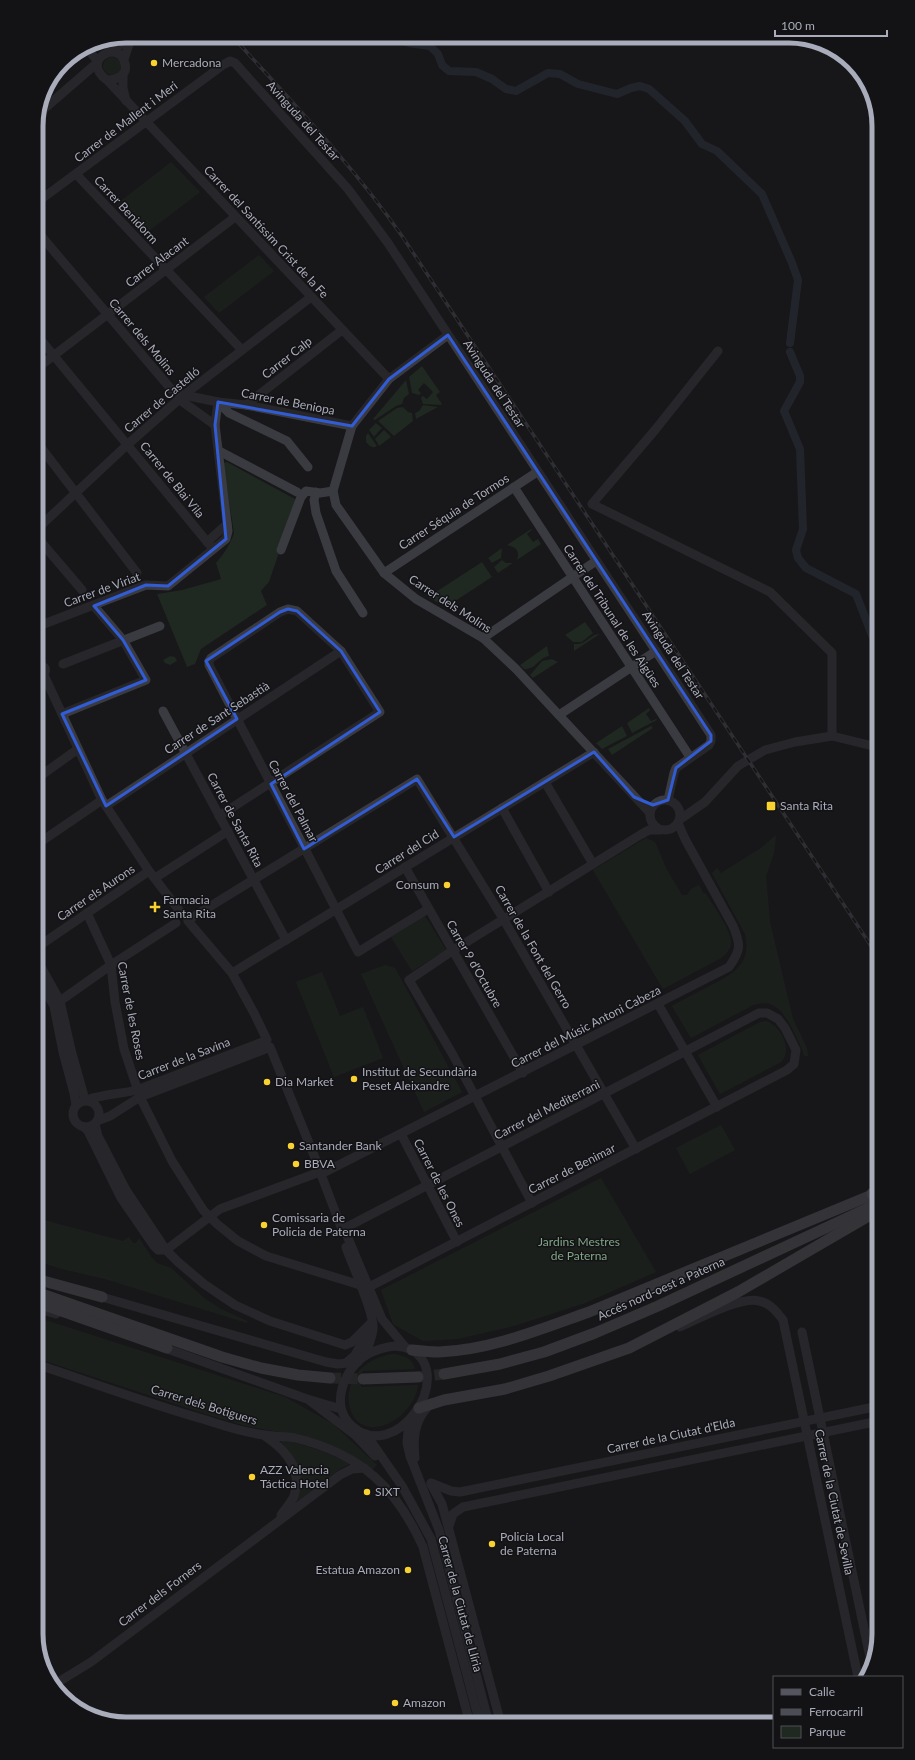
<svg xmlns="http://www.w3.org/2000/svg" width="915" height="1760" font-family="Lato,sans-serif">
<rect width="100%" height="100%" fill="#18171a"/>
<g fill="#1f2821">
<circle cx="112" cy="66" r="9"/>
<path d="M171 162 200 192 145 234 117 204Z"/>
<path d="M259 255 274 271 219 313 204 297Z"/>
<path d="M422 366 440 392 436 395 442 404 440 405 423 404 421 398 423 396 427 399 433 392 424 383 418 390 421 393 419 395 412 393 409 377Z"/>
<path d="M406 380 409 394 404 398 402 404 396 406 375 420 373 419Z"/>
<path d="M423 405 438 407 416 419 415 413 419 411Z"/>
<path d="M403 407 408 412 412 413 413 421 394 436 378 421 397 408Z"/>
<path d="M376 423 382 428 374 437 369 430Z"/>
<path d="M384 430 391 437 379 446 375 439Z"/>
<path d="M368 433 377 446C373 449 369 446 366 442V436Z"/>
<path d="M227 462 297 500 269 582 261 591 267 605 201 649 195 664 187 667 157 594 182 590 221 579 216 563C223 555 231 543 234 533L223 463Z"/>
<path d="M531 529 532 530 527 534 533 542 538 539 541 544 517 560C520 551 516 547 507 545Z"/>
<path d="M502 548 501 558 492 563 488 558Z"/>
<path d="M502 560 506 563H513L498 573 494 567Z"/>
<path d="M482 562 492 577 446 607 428 597Z"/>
<path d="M585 622 593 633 582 642H573L565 635Z"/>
<path d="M600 634 574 651V644C587 645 589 634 600 634Z"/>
<path d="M547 646 549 656C538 658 536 670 524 669L520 665Z"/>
<path d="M170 656 175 657 177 661 170 665 165 663 163 660Z"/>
<path d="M552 659 558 662 533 678 530 675 542 661Z"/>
<path d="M649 708 650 710 646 714 651 721 656 719 657 720 632 733 627 723Z"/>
<path d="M622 726 627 736 602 749 596 743Z"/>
<path d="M651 726 653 728 612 755 608 749Z"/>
<path d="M776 835 774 853 766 876 770 922 793 1019 807 1048 808 1056H804C802 1047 797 1039 793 1030 783 1012 776 998 753 1005L691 1038 672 1006C684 999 696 993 708 987 732 974 752 966 745 934L712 873 717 868 721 873 761 848Z"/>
<path d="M646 838 655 842 667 870 682 895H687L691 889 699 885 703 893 706 894C713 906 731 929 731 942 731 949 726 954 721 958L663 989 593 870Z"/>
<path d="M425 916 446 950 412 971 391 937Z"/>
<path d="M385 965 395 968 462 1092 424 1112 361 974Z"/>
<path d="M322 972 340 1016 363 1007 383 1058 334 1077 296 982Z"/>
<path d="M766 1021C781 1026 793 1050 781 1062L720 1094 698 1055 760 1022Z"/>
<path d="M721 1125 735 1150 690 1174 676 1148Z"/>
<path d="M601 1178 656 1272 585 1303 514 1326 457 1339 423 1341 393 1324 381 1290Z"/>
<path d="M36 1218 123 1241 129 1237 133 1243H136L139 1238 152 1258 157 1263 171 1268 204 1298 221 1309 247 1321V1323L105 1279 62 1269 36 1261Z"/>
<path d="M36 1317 285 1397 333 1424 377 1465 372 1470 302 1436 246 1426 215 1417 36 1358Z"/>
<path d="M394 1354C405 1356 412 1358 415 1369L362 1371 361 1387 418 1385C417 1397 409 1408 400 1416 344 1459 323 1363 394 1354Z"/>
<path d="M281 1440C306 1445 328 1452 350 1464L341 1468 295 1503C298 1474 303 1464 281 1442Z"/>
</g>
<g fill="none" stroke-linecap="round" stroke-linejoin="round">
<g stroke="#2d343e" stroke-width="8">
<path d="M383 36 409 43 430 46 438 54 442 65 449 71 476 72 492 79 506 89 516 91 548 73 560 74 578 84 617 94 631 88 640 86 649 89 685 121 702 144 717 151 762 194 792 263 798 280 790 343"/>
<path d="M790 352 800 376V382L784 411 800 449 803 529 796 550 798 558 806 568 856 594 879 653"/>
</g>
<g stroke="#35353a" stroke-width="11" stroke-dasharray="11 5.5" stroke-linecap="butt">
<path d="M418 1377 444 1374"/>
<path d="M330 1378 363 1379"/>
</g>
<g stroke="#3a3a41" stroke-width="9">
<path d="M85 47 98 61"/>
<path d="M112 52 130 36"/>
<path d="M124 59 132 36"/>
<path d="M123 74V88L126 101"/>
<path d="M107 80C117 80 128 75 125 64 120 38 79 60 107 80L389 379"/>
<path d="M37 115 97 63"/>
<path d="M76 174 242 350"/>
<path d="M36 203 223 65 230 61 235 63 348 189 388 243 711 735V741L709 745 676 768 674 773 668 800"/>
<path d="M36 230 171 389 184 395 218 402 229 413 287 441 308 467"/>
<path d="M36 334 213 549"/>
<path d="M448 335 389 379 352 426 333 491 336 505 384 573 416 599 483 638 516 669 650 813"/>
<path d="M718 351 655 430 592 504 770 592 832 653V736"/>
<path d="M36 369 235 217"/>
<path d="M180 400 215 425"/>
<path d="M246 405 342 330"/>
<path d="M36 441 137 573"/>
<path d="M219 451 297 492"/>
<path d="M514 487 690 757"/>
<path d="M316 492 314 500 316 513 336 571 363 613"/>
<path d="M36 530 127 445 184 395 311 297"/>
<path d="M36 536 82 590"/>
<path d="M207 542 227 524"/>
<path d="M281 550 301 497 306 491 320 493 333 491"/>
<path d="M384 573 537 472"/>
<path d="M36 627 146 585 168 586 226 539 228 531 215 425 218 402 246 405 352 426"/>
<path d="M483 638 596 561"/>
<path d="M63 664 160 626"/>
<circle cx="42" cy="670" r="3.5"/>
<path d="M43 673 102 800 149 871 182 914"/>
<path d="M163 711 286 940"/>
<path d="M62 714 146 680 123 640 94 606"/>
<path d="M559 715 656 651"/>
<path d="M36 779 78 749"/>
<path d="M545 782 593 864"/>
<circle cx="665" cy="815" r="15"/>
<path d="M106 806 341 651"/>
<path d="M502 808 549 892"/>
<path d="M219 816 380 712 341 651 297 611 288 609 280 612 211 658 209 661V665C259 761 309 856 358 952L428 909"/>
<path d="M679 820 705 802 738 766 765 750 795 742 832 736 869 745 879 743"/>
<path d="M36 845 102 800"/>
<path d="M405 867 523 1073"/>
<path d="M155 878 228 831"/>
<path d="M87 913 111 965 115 1002 124 1049 140 1097 172 1161 203 1210 217 1224 238 1241 266 1256 360 1285"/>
<path d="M188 920 417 779 504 920 636 1149"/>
<path d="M188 921 232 973 254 1013 267 1040"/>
<path d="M36 948 149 871"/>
<path d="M36 958 60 1001 71 1050 85 1100"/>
<path d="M232 973 594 752"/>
<path d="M36 974 54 1006 63 1052 74 1093 76 1105"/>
<path d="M60 1001 111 965 176 923"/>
<path d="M658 1004 717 1107"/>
<path d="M270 1047 320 1170"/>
<path d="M87 1100C103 1094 121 1094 137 1090L265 1041"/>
<circle cx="86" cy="1114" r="13"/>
<path d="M97 1121 110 1116 140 1097 268 1048"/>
<path d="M95 1124 98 1136 126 1190 166 1250 178 1262 204 1284 235 1305 270 1321 345 1345 352 1342 371 1323"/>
<path d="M84 1127 88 1131 121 1198 154 1246 158 1250H166"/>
<path d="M401 1134 457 1242"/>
<path d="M325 1172 729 967C741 950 741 945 733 926L685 839 678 823"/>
<path d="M322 1177 341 1227"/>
<path d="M532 1203 453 1055 409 980 452 951 640 835 649 830H660"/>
<path d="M345 1228 759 1013H767L778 1019 785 1028 796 1050 794 1064 787 1070 369 1287"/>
<path d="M345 1231 382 1319 406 1348"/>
<path d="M346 1247C352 1265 375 1314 373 1329 372 1338 368 1347 365 1356"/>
<path d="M166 1250 220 1209 317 1173"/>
<path d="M95 1295 326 1362 338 1364 358 1362"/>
<path d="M36 1308 56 1314"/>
<path d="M680 1327C698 1319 741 1296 759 1301 770 1303 777 1312 783 1320L858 1677"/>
<path d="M802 1332 871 1662"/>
<path d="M395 1346C401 1347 407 1347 412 1350 456 1377 396 1465 352 1426 329 1406 344 1369 366 1355 375 1350 384 1347 395 1346Z"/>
<path d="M162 1347 307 1399 341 1409"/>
<path d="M346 1363 355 1355 367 1334"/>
<path d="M36 1364C93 1383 149 1404 206 1420 225 1426 245 1433 265 1435 275 1437 285 1436 295 1438 361 1454 396 1487 423 1547L470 1724"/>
<path d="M310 1401 355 1435 375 1456"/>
<path d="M409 1420 407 1443 410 1456 439 1530 489 1724"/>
<path d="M366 1434 402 1486 431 1539 480 1724"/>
<path d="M265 1436C286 1450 303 1470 294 1496 291 1503 285 1509 281 1515"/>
<path d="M415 1458C413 1440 414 1422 427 1408"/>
<path d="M431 1483 451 1491 460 1492 879 1406"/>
<path d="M431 1484 442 1504 501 1724"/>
<path d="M449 1526 453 1514 463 1507 879 1421"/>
<path d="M55 1684 91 1662 340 1475 352 1469 364 1468"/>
</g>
<g stroke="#54555e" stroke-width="11">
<path d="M36 1279 102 1297"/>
<path d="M36 1292 222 1357 261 1368 298 1375 330 1378"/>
<path d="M36 1302 167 1348"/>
<path d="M412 1350C421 1351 430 1352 439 1352 491 1350 541 1329 589 1312L879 1192"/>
<path d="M444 1374 500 1364 544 1352 595 1333 658 1306 877 1204"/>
<path d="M363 1379 418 1377"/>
<path d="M419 1408 444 1400 505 1389 549 1376 629 1348 738 1292 879 1210"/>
</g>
<path stroke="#646670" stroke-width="13" d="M873 1194 879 1190"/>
<g stroke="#4b4c54" stroke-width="3.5">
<path id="rail" d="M232 36C291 101 352 164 402 236L879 958"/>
</g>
<use href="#rail" stroke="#131215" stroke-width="2" stroke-dasharray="6" stroke-linecap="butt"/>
</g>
<path d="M0 0H915V1760H0ZM448 335 711 735V741L676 768 668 800 653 805 634 797 594 752 454 837 417 779 304 849 271 784 380 712 341 651 297 611 288 609 280 612 206 661 237 719 106 806 62 714 146 680 123 640 94 606 146 585 168 586 226 539 215 425 218 402 352 426 389 379Z" fill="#18171a" fill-opacity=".55" fill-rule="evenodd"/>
<path fill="none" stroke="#325cd4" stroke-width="3" stroke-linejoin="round" d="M448 335 711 735V741L676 768 668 800 653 805 634 797 594 752 454 837 417 779 304 849 271 784 380 712 341 651 297 611 288 609 280 612 206 661 237 719 106 806 62 714 146 680 123 640 94 606 146 585 168 586 226 539 215 425 218 402 352 426 389 379Z"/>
<g fill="#f8d231" stroke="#131215" stroke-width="1.5">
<circle cx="154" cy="63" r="4"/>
<rect x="766" y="801" width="10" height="10" rx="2"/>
<circle cx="447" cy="885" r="4"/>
<path d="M153 901h4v4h4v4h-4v4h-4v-4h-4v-4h4z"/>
<circle cx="354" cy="1079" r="4"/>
<circle cx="267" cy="1082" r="4"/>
<circle cx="291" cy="1146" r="4"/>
<circle cx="296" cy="1164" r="4"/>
<circle cx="264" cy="1225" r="4"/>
<circle cx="252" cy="1477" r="4"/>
<circle cx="367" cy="1492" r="4"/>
<circle cx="492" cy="1544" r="4"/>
<circle cx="408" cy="1570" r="4"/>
<circle cx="395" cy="1703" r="4"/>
</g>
<g text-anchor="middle" stroke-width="3" stroke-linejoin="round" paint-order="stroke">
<g font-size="12" fill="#a9acba" stroke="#131215" text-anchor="start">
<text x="162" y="67">Mercadona</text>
<text x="780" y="810">Santa Rita</text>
<text x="439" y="889" text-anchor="end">Consum</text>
<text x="163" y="904">Farmacia<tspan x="163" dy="14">Santa Rita</tspan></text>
<text x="362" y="1076">Institut de Secundària<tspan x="362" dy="14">Peset Aleixandre</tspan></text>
<text x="275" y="1086">Dia Market</text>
<text x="299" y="1150">Santander Bank</text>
<text x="304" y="1168">BBVA</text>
<text x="272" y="1222">Comissaria de<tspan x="272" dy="14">Policia de Paterna</tspan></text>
<text x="260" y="1474">AZZ Valencia<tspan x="260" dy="14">Táctica Hotel</tspan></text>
<text x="375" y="1496">SIXT</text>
<text x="500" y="1541">Policía Local<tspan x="500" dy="14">de Paterna</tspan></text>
<text x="400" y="1574" text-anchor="end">Estatua Amazon</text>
<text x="403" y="1707">Amazon</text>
</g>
<g font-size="12" fill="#a9acba" stroke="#131215">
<text transform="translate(303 121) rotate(48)" y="4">Avinguda del Testar</text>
<text transform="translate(126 122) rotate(-37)" y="4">Carrer de Mallent i Meri</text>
<text transform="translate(126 210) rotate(47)" y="4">Carrer Benidorm</text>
<text transform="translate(266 232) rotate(47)" y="4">Carrer del Santíssim Crist de la Fe</text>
<text transform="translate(157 262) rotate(-37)" y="4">Carrer Alacant</text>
<text transform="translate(142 337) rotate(50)" y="4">Carrer dels Molins</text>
<text transform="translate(287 358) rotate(-38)" y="4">Carrer Calp</text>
<text transform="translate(494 384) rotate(57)" y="4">Avinguda del Testar</text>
<text transform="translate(162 400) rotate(-40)" y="4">Carrer de Castelló</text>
<text transform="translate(288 402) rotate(11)" y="4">Carrer de Beniopa</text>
<text transform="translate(172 480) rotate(51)" y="4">Carrer de Blai Vila</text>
<text transform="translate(454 512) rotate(-33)" y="4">Carrer Séquia de Tormos</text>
<text transform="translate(102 590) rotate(-20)" y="4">Carrer de Viriat</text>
<text transform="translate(450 604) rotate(33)" y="4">Carrer dels Molins</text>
<text transform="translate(612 616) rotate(57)" y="4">Carrer del Tribunal de les Aigües</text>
<text transform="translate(673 655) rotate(57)" y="4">Avinguda del Testar</text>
<text transform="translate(217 718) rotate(-33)" y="4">Carrer de Sant Sebastià</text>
<text transform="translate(293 801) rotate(62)" y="4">Carrer del Palmar</text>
<text transform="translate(235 820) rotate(62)" y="4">Carrer de Santa Rita</text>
<text transform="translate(407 852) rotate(-32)" y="4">Carrer del Cid</text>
<text transform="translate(96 893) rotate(-34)" y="4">Carrer els Aurons</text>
<text transform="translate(533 947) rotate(60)" y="4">Carrer de la Font del Gerro</text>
<text transform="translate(474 964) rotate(60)" y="4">Carrer 9 d'Octubre</text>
<text transform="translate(131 1011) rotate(79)" y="4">Carrer de les Roses</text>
<text transform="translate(586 1027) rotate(-27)" y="4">Carrer del Músic Antoni Cabeza</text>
<text transform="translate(184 1059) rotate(-21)" y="4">Carrer de la Savina</text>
<text transform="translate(547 1110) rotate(-27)" y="4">Carrer del Mediterrani</text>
<text transform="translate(572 1169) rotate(-27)" y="4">Carrer de Benimar</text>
<text transform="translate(439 1183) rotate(63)" y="4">Carrer de les Ones</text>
<text transform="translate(661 1289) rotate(-24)" y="4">Accés nord-oest a Paterna</text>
<text transform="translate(204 1405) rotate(17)" y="4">Carrer dels Botiguers</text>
<text transform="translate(671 1436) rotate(-12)" y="4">Carrer de la Ciutat d'Elda</text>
<text transform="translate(834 1502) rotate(78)" y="4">Carrer de la Ciutat de Sevilla</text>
<text transform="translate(160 1594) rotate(-37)" y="4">Carrer dels Forners</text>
<text transform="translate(460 1604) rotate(75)" y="4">Carrer de la Ciutat de Llíria</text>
</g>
<g font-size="12" fill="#80a687" stroke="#131215">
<text x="579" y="1246">Jardins Mestres<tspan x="579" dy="14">de Paterna</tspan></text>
</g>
</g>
<path d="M0 0H915V1760H0ZM126 43H789A83 83 0 0 1 872 126V1634A83 83 0 0 1 789 1717H126A83 83 0 0 1 43 1634V126A83 83 0 0 1 126 43Z" fill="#131215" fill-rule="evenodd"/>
<path fill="none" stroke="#a9acba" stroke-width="5" d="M126 43H789A83 83 0 0 1 872 126V1634A83 83 0 0 1 789 1717H126A83 83 0 0 1 43 1634V126A83 83 0 0 1 126 43Z"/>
<rect x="773" y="1676" width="130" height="72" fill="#131215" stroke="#4f5057"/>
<rect x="781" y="1689" width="20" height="6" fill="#54555e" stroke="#4f5057"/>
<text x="809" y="1696" font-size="12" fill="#a9acba">Calle</text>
<rect x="781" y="1709" width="20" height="6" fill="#4b4c54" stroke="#4f5057"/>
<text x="809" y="1716" font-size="12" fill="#a9acba">Ferrocarril</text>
<rect x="781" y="1726" width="20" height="12" fill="#1f2821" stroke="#4f5057"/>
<text x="809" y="1736" font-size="12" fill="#a9acba">Parque</text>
<path d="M775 30v6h112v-6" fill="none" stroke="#a9acba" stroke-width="2"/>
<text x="781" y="30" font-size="12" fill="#a9acba" stroke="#131215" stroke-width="3" paint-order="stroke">100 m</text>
</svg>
